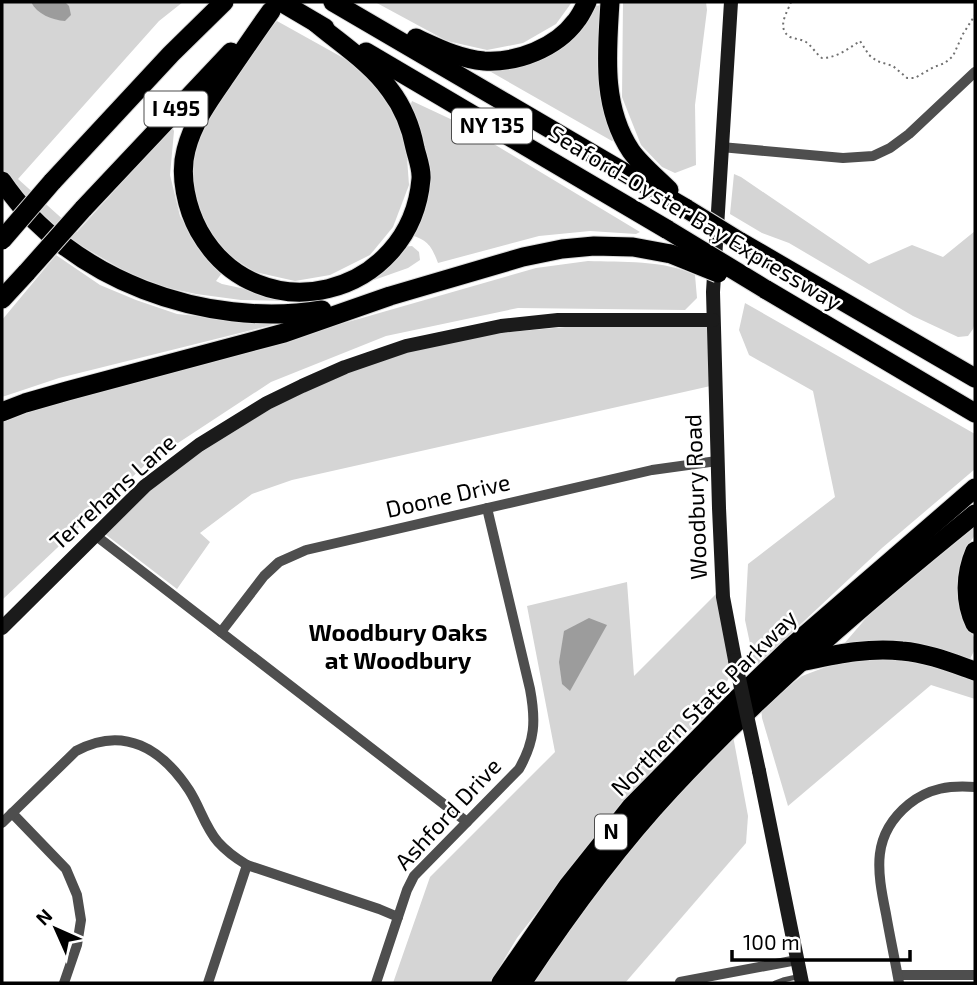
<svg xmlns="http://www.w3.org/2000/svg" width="977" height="985" font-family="'Exo 2',sans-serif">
<rect width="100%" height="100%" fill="#fff"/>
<g fill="#d5d5d5">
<path d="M2 2H183L159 21 18 179 77 232 172 127 174 131 170 175 180 216 201 250 221 269 222 273 216 281 222 284 278 296H312L289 301 241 300 196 294 168 288 128 273 80 245 52 226 2 172Z"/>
<path d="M375 2H572L556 24 523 43 487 50 447 41Z"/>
<path d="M623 2H706L707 10 695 105 696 165 675 173 662 167 641 145 622 97Z"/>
<path d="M601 5 597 62 600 97 616 138 612 141 477 64 522 61 589 7Z"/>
<path d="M277 21 347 60 376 85 389 102 406 144 409 185 393 227 370 255 330 275 295 281 255 272 225 253 200 220 190 189V155L200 120 246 55Z"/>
<path d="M412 101 459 123 640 232 636 234 590 231 539 236 438 263C431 244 427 240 408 234L420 212 410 106Z"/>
<path d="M734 174 741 177 869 264 912 245 943 257 975 231V323L973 329 968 336 958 337 913 316 789 243 762 233 730 214Z"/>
<path d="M412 246 419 252 420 260 408 268 374 280 372 271 402 247Z"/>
<path d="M56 255 100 285 136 300 177 314 270 323 272 325 59 378 2 397V320Z"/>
<path d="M588 261C620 262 666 260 695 275L697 298 685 310 518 308 386 336 271 382 146 464 2 600V422L63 400 362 318 536 268Z"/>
<path d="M745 303 975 434V469L882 548 755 667 745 620 748 564 835 497 813 391 749 355 739 330Z"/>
<path d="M642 320H713L715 385 292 480 252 494 200 533 210 542 177 589 105 534 147 491 202 449 307 388 407 349 490 334Z"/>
<path d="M975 524V535L968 545 967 625 975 639V649L969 661 843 645 873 610Z"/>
<path d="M627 582 634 676 722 588 735 660 724 690 725 697 677 743 589 845 517 938 490 983H393L430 877 555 752 527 606Z"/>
<path d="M887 657 940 667 975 679V699L931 685 788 806 762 718 761 708 802 676 839 662Z"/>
<path d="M733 736 748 816 746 843 625 983H532L564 934 653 818Z"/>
</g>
<g fill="#9c9c9c">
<path d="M31 2H65L69 6 71 15 65 21C52 20 37 14 31 2Z"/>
<path d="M589 618 607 625 570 691 562 684 559 662 564 631Z"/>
</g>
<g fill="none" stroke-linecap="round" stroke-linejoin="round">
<g stroke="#dbdbdb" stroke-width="21">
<g id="motorway">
<path d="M281 2 325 28"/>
<path d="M333 2 687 209"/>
<path d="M610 2C607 52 601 106 631 151 641 165 657 178 669 190"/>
<path d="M271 11C256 32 241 54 226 76 210 99 193 122 186 150 179 176 187 209 199 231 258 336 411 297 421 179 422 169 417 157 415 148 411 127 403 107 390 90 371 63 341 44 316 23"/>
<path d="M416 38C438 48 460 59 484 61 517 63 556 48 576 21 581 15 584 8 587 2"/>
<path d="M366 52 668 230"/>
<path d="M2 181C69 280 206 329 322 310"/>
<path d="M52 182 171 54 224 2"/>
<path d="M83 209 231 52"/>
<path d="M739 241 975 378"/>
<path d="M765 289 975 413"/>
<path d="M2 299 27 272"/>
<path d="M2 412 25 403 67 391 284 333 390 296 523 257 562 249 594 246 633 247 671 254"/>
<path d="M975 551C965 574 964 601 975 624"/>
<path d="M800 662C834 655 867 647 902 651 927 653 952 663 975 671"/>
<path d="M501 983 568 886 631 807 739 697 789 649 975 488"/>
<path d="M522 983C567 915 615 849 671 789 765 688 869 600 975 514"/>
</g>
</g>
<path stroke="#707070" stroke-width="2" stroke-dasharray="2 3.5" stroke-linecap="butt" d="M791 2C787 13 776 28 790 37 795 39 801 39 806 42 812 46 816 54 822 58 836 58 848 49 860 41L869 55 877 61 893 66 907 78H915L934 67 945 63 953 56 963 34 975 15"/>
<path stroke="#4e4e4e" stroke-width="5" d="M775 983 783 980 801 976"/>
<g stroke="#4e4e4e" stroke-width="10">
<path d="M721 147 843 158 873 156 890 148 909 134 975 72"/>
<path d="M95 535 467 822"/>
<path d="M221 632 264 576 279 562 306 550 652 470 717 461"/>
<path d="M12 813 66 869 77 895 81 920 77 945 64 983"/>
<path d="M2 823 76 751C124 725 162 749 189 790 200 807 205 827 218 842 226 851 237 859 247 865L379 909 398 917"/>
<path d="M898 975H975"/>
<path d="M680 982 797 960"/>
<path d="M208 983 247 865"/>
<path d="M376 983 407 890 414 876 519 769C535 741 536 721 530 689L487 508"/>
<path d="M899 983C895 960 890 937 886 914 877 870 871 835 909 804 929 788 950 785 975 787"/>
</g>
<g stroke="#1b1b1b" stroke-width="14">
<path d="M731 2 713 292 719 508 723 597 735 660"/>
<path d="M2 628 145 486 199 445 267 403 302 386 345 367 406 346 501 326 558 320H713"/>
<path d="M759 771 802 983"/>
</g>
<use href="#motorway" stroke="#000" stroke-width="19"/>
<g stroke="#dbdbdb" stroke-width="21" stroke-linecap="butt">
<g id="motorway-bridge">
<path d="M687 209 739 241"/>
<path d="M668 230 765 289"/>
<path d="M2 240 52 182"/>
<path d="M671 254 718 273"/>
<path d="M27 272 83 209"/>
</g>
</g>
<path stroke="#1b1b1b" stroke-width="14" d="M735 660 759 771"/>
<use href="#motorway-bridge" stroke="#000" stroke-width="19"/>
</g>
<g text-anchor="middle" stroke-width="5" stroke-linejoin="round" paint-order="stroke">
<g fill="#fff" stroke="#4c4c4c" stroke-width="2">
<rect x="144.5" y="91.5" width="63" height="35" rx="5"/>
<rect x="452" y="108.5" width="80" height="35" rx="5"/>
<rect x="595" y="814.5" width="32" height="35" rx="5"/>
</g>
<g font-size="21" font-weight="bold" fill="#000">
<text x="176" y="116">I 495</text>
<text x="492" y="133">NY 135</text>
<text x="611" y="839">N</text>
</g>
<g font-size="23" fill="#000" stroke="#fff">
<text transform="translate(695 218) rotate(31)" y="8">Seaford-Oyster Bay Expressway</text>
<text transform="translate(113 492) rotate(-42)" y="8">Terrehans Lane</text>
<text transform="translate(448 496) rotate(-13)" y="8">Doone Drive</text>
<text transform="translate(696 497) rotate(-92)" y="8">Woodbury Road</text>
<text transform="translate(704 703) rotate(-45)" y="8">Northern State Parkway</text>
<text transform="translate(448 814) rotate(-47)" y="8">Ashford Drive</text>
</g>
<g font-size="24" font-weight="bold" fill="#000" stroke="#fff">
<text x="398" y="641">Woodbury Oaks<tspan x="398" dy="28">at Woodbury</tspan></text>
</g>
</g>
<rect width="977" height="985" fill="none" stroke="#000000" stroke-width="7"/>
<g transform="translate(56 929) rotate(315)" stroke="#ffffff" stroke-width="5" paint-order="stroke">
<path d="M0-5L12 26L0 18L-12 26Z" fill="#000000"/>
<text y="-10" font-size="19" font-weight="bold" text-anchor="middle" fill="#000000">N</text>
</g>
<path d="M732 950v10h178v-10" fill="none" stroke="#000000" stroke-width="3.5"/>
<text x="743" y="950" font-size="21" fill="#000000" stroke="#ffffff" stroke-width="5" paint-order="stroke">100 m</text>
</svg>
